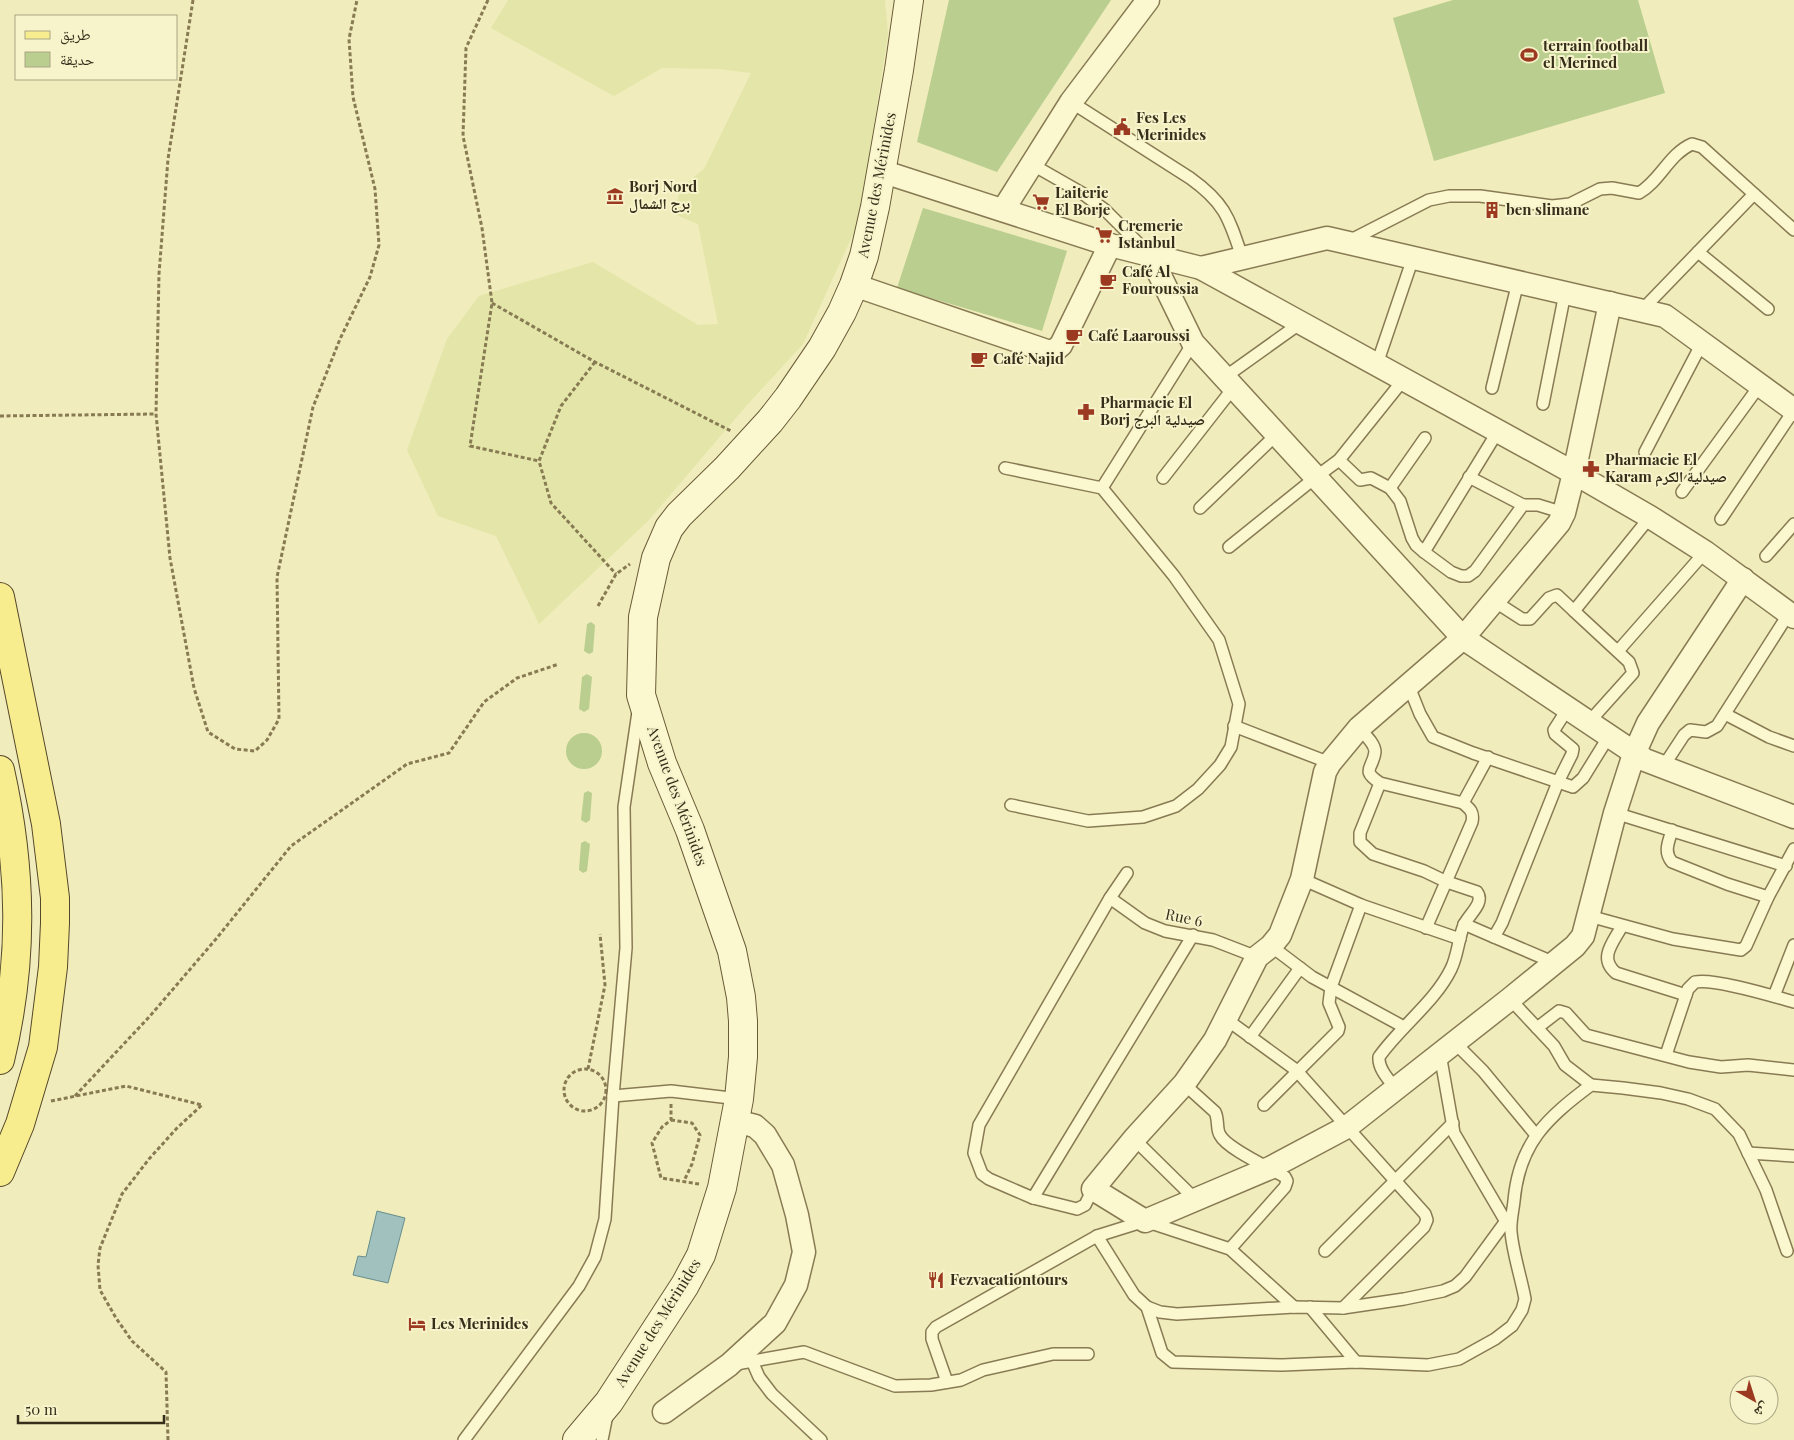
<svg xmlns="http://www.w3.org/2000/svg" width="1794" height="1440" font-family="'Playfair Display','Noto Naskh Arabic',serif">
<rect width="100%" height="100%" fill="#f0ecbb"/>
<path fill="#e3e6a8" d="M508 0H885L888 34 859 221 803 344 747 405 648 521 539 624 496 536 438 516 407 450 447 339 479 296 593 262 698 325 718 324 698 224 676 215 679 189 704 169 751 73 719 69 662 68 614 96 491 28Z"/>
<g fill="#b9ce8f">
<path d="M949 0H1111L997 172 917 142Z"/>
<path d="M1453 0H1638L1665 93 1434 161 1393 18Z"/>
<path d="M923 208 1067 251 1042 331 897 288Z"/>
<path d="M591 622 595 625 593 652 589 654 584 651 587 624Z"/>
<path d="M587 674 592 677 589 709 584 712 579 709 582 677Z"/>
<circle cx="584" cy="751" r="18"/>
<path d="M588 791 592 793 590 820 586 823 581 820 584 793Z"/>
<path d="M585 841 590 844 587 871 583 873 579 870 581 843Z"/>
</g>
<path fill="#a0c1be" stroke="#678e8d" d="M377 1211 405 1218 388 1283 353 1275 358 1256 366 1257Z"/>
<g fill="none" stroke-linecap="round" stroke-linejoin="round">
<g stroke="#887b54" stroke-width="14">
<g id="service">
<path d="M1071 102 1190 178C1225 203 1229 218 1242 257"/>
<path d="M1033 165 1082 193 1105 210 1144 249"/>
<path d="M1349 241 1429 200 1449 196H1480L1552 206 1570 204 1600 189 1612 188 1639 193C1660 181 1669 154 1692 144L1702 147 1794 230"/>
<path d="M1698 252 1768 309"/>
<path d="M1641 311 1754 194"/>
<path d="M1377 364 1413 258"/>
<path d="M1225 377 1302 322"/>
<path d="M1492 388 1518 282"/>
<path d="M1543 404 1565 293"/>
<path d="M1645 452 1702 343"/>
<path d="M1339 460 1360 480 1371 478 1390 488 1400 501 1412 538 1416 545 1424 552 1451 572 1461 576H1468L1475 571 1523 505H1538L1564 513"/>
<path d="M1005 468 1102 488 1174 576 1219 640 1239 704 1231 747 1220 765 1198 789 1176 806 1143 817 1088 821 1011 805"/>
<path d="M1469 477 1523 505"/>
<path d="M1163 478 1234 387"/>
<path d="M1102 488 1193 343"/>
<path d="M1390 488 1425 438"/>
<path d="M1682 492 1760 385"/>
<path d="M1200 508 1277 434"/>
<path d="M1721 519 1794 410"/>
<path d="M1229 547 1316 477 1339 460 1404 379"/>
<path d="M1424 552 1498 431"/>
<path d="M1766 556 1794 524"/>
<path d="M1494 601 1522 619H1530L1549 598 1557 595 1574 611 1650 517"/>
<path d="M1574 611 1629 662 1633 673 1589 722"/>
<path d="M1618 651 1705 552"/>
<path d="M1408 684 1420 714 1433 737 1473 753 1573 787 1583 778 1609 736"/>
<path d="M1725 714 1769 737 1794 746"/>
<path d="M1234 726 1330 763"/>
<path d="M1359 728C1364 734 1375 743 1375 752 1373 769 1360 770 1380 783L1463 803C1470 809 1474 812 1472 822L1426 928"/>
<path d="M1663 767 1684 735 1690 730 1706 732 1717 726 1791 610"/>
<path d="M1380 783 1360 833V842L1373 854 1424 871 1447 882 1477 892C1485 903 1469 914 1464 925 1458 939 1458 955 1451 969 1435 1002 1400 1027 1379 1057 1378 1069 1389 1080 1396 1089"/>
<path d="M1463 803 1488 757"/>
<path d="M1615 813 1786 866"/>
<path d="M1672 830C1669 842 1663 851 1672 862L1727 884 1768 897"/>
<path d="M1127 873 1110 898 979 1125 974 1153 982 1174 989 1179 1033 1198 1193 935"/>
<path d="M1302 879 1361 905 1460 939"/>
<path d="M1110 898 1145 923 1165 931 1213 940 1257 957"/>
<path d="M1589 916 1673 939 1741 950 1746 946 1768 897 1794 849"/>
<path d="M1464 924 1494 937 1502 923 1558 782 1572 754 1573 749 1555 734 1554 730 1568 708"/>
<path d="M1622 926C1613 943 1598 958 1616 973L1686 995"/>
<path d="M1494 937 1555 963"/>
<path d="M1271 946 1312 977 1404 1027"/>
<path d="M1774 996 1794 945"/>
<path d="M1510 999 1554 1046 1565 1065 1591 1085"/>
<path d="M1226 1019 1296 1070 1425 1214 1427 1220 1424 1227 1343 1308"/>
<path d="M1537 1028 1559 1011 1566 1013 1586 1035 1689 1062 1721 1067 1748 1065 1794 1070"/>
<path d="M1250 1037 1300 968"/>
<path d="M1455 1043 1483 1071 1536 1135"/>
<path d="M1440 1054 1454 1133 1509 1227"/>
<path d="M1666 1055 1688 989 1695 982C1714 978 1773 996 1794 1002"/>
<path d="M1184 1084 1215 1112C1219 1120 1216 1129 1220 1135 1227 1149 1270 1168 1285 1177L1287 1181 1285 1187 1230 1249"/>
<path d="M613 1096 671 1091 739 1099"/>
<path d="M1264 1105 1338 1031 1339 1027 1329 1003 1331 987 1361 905"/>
<path d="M1134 1139 1196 1200"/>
<path d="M1748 1153 1794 1156"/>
<path d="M1033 1198 1077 1209 1085 1205 1093 1189"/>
<path d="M1097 1236 1134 1295 1147 1307 1162 1353 1173 1362 1282 1365 1356 1362 1428 1365 1459 1359 1495 1339 1512 1326 1522 1310 1525 1299C1521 1277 1513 1254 1511 1232 1510 1222 1513 1211 1514 1201 1519 1143 1547 1118 1591 1085L1623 1088 1661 1093 1688 1099 1715 1109 1739 1134 1766 1190 1787 1251"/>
<path d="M1325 1251 1453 1123"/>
<path d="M1147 1307 1160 1312 1177 1314 1294 1307 1343 1308 1404 1299 1443 1291 1455 1286 1465 1277 1506 1221"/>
<path d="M1310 1307 1356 1362"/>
<path d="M752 1361 759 1377 772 1394 821 1440"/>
<path d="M736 1364 804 1352 895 1386 931 1385 961 1380 983 1370 1053 1354H1088"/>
<path d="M947 1382 932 1339V1332L936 1327 1097 1236 1145 1221 1230 1249 1294 1307"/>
<path d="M464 1440 579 1286 595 1257 605 1219 613 1096 626 948 624 807 638 712"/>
<path d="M602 1440 607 1415"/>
</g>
</g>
<g stroke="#887b54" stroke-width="25">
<g id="minor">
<path d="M881 171 1110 245 1201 268 1574 473 1650 517 1705 552 1794 617"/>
<path d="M1003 210 1071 102 1148 0"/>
<path d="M1150 255 1193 343 1463 638 1645 760 1794 817"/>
<path d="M1201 268 1327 238 1665 316 1794 410"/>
<path d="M854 285 1047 351H1054L1061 345 1110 245"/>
<path d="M1610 303 1574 473 1564 513 1559 523 1463 638 1359 728 1330 763 1325 772 1302 879 1280 935 1271 946 1257 957 1215 1040 1184 1084 1134 1139 1093 1189 1145 1221 1270 1168 1347 1127 1510 999 1575 946 1583 936 1615 813 1634 754 1648 723 1743 579"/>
<path d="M664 1412 729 1365 775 1323 796 1285 804 1252 797 1215 783 1165 765 1135 755 1126 735 1121"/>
</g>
</g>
<g stroke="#6a5b38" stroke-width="30">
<path id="secondary" d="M577 1440 609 1402 685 1285 701 1255 722 1188 739 1099 743 1057V1021L741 997 732 951 690 830 662 763 641 695 643 617 656 558 669 528 679 515 727 468 770 421 788 398 822 348 842 312 854 285 864 256 875 207 899 70 909 0"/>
</g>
<g stroke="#554729" stroke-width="30">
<g id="primary">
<path d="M0 597 46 824 55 898V923L53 967 43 1047 20 1124 0 1172"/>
<path d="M0 770C22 869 24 961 0 1060"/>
</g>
</g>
<g stroke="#887b54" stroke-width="3" stroke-dasharray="4 2.5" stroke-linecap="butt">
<path d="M193 0 168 159 159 274 156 414 170 558 194 688 208 732 235 749 255 751 267 740 279 719 277 577 313 407 340 339 370 277 379 245 375 189 353 97 349 39 357 0"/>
<path d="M488 0 466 48 463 136 482 228 492 303 470 446 539 461"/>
<path d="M492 303 595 362 731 431"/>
<path d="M595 362 561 406 539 461 551 503 616 574"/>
<path d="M0 416 156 414"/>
<path d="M598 606 616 574 630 564"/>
<circle cx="585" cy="1090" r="21"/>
<path d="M588 1069 605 985 600 934"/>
<path d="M75 1096 150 1016 216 939 291 846 407 764 449 753 484 702 517 678 559 664"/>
<path d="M51 1101 126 1086 202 1105"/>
<path d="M671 1104V1120L662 1127 652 1143 661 1178 699 1184"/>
<path d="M671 1120 692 1123 700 1135 692 1164 684 1181"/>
<path d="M168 1440 166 1372 132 1341 116 1318 100 1290 98 1265 100 1248 122 1194 149 1159 177 1128 202 1105"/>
</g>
<use href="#service" stroke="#fbf7ce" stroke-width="11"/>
<use href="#minor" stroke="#fbf7ce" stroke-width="22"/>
<use href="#secondary" stroke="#fbf7ce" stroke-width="28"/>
<use href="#primary" stroke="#f7ed8f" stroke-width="28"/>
</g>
<defs>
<g id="stadium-bare" transform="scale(1.35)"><path d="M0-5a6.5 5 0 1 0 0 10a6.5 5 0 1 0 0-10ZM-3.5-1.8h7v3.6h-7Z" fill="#9b3a20" stroke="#f7f4cb" stroke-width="2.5" paint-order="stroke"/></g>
<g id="civic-bare" transform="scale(1.35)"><path d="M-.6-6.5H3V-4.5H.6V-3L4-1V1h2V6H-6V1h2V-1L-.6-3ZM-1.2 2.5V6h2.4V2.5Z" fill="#9b3a20" stroke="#f7f4cb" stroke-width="2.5" paint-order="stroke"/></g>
<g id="museum-bare" transform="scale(1.35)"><path d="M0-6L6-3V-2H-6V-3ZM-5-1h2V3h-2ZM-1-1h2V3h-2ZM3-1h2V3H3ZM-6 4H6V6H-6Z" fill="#9b3a20" stroke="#f7f4cb" stroke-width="2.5" paint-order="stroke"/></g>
<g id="supermarket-bare" transform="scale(1.35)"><path d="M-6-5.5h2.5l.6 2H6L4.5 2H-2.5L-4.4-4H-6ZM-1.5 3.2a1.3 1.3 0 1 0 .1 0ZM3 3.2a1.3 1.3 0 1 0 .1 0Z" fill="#9b3a20" stroke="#f7f4cb" stroke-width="2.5" paint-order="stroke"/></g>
<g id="building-bare" transform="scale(1.35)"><path d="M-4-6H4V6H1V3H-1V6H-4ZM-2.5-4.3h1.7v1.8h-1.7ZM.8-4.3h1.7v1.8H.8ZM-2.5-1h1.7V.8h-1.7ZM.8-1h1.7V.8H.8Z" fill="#9b3a20" stroke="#f7f4cb" stroke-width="2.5" paint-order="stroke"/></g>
<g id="cafe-bare" transform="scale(1.35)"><path d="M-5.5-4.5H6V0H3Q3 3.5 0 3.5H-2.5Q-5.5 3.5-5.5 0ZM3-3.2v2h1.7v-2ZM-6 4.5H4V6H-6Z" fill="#9b3a20" stroke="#f7f4cb" stroke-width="2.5" paint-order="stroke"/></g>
<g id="pharmacy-bare" transform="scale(1.35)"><path d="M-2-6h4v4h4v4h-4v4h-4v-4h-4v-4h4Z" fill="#9b3a20" stroke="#f7f4cb" stroke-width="2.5" paint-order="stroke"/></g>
<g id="restaurant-bare" transform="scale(1.35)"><path d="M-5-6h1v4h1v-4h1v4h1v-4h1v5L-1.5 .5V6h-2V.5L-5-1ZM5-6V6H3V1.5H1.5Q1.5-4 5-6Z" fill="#9b3a20" stroke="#f7f4cb" stroke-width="2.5" paint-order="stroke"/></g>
<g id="hotel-bare" transform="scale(1.35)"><path d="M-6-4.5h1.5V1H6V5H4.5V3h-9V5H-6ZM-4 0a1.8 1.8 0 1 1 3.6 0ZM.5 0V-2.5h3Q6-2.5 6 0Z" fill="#9b3a20" stroke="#f7f4cb" stroke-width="2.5" paint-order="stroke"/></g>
</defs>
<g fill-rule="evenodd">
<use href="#stadium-bare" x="1529" y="55"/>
<use href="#civic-bare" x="1122" y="127"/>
<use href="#museum-bare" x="615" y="196"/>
<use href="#supermarket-bare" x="1041" y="202"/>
<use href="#building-bare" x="1492" y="210"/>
<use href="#supermarket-bare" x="1104" y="235"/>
<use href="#cafe-bare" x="1108" y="281"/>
<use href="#cafe-bare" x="1074" y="336"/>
<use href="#cafe-bare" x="979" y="359"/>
<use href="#pharmacy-bare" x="1086" y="412"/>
<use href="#pharmacy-bare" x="1591" y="469"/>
<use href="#restaurant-bare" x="936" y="1280"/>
<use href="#hotel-bare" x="417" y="1324"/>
</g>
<g text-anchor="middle" stroke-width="4" stroke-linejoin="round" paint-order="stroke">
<g font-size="15" font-weight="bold" fill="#362e1a" stroke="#f7f4cb" text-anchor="start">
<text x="1543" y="51">terrain football<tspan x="1543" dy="17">el Merined</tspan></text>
<text x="1136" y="123">Fes Les<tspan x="1136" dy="17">Merinides</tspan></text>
<text x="629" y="192">Borj Nord<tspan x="629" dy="17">برج الشمال</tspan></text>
<text x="1055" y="198">Laiterie<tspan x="1055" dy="17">El Borje</tspan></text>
<text x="1506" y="215">ben slimane</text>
<text x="1118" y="231">Cremerie<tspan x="1118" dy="17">Istanbul</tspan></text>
<text x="1122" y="277">Café Al<tspan x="1122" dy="17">Fouroussia</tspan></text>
<text x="1088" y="341">Café Laaroussi</text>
<text x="993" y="364">Café Najid</text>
<text x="1100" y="408">Pharmacie El<tspan x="1100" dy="17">Borj صيدلية البرج</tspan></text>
<text x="1605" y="465">Pharmacie El<tspan x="1605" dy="17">Karam صيدلية الكرم</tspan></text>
<text x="950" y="1285">Fezvacationtours</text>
<text x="431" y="1329">Les Merinides</text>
</g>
<g font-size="15" fill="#362e1a" stroke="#f7f4cb">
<text transform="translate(877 185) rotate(-79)" y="5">Avenue des Mérinides</text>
<text transform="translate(677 796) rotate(70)" y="5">Avenue des Mérinides</text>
<text transform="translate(1184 918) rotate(12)" y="5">Rue 6</text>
<text transform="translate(658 1323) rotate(-58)" y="5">Avenue des Mérinides</text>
</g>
</g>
<rect x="15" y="15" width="162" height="65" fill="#f7f4cb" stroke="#aaa584"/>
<rect x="25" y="31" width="25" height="8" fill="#f7ed8f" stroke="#aaa584"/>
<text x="60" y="40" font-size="15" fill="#362e1a">طريق</text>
<rect x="25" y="52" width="25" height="15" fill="#b9ce8f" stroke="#aaa584"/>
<text x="60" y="65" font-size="15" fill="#362e1a">حديقة</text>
<g transform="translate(1754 1400) rotate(141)"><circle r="24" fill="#f7f4cb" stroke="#aaa584"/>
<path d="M0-4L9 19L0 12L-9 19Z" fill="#9b3a20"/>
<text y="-8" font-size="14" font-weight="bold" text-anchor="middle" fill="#362e1a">ش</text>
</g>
<path d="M18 1415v8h146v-8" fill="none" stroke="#362e1a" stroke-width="2.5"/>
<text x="25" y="1415" font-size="15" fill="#362e1a" stroke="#f7f4cb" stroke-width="4" paint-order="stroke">50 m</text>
</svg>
